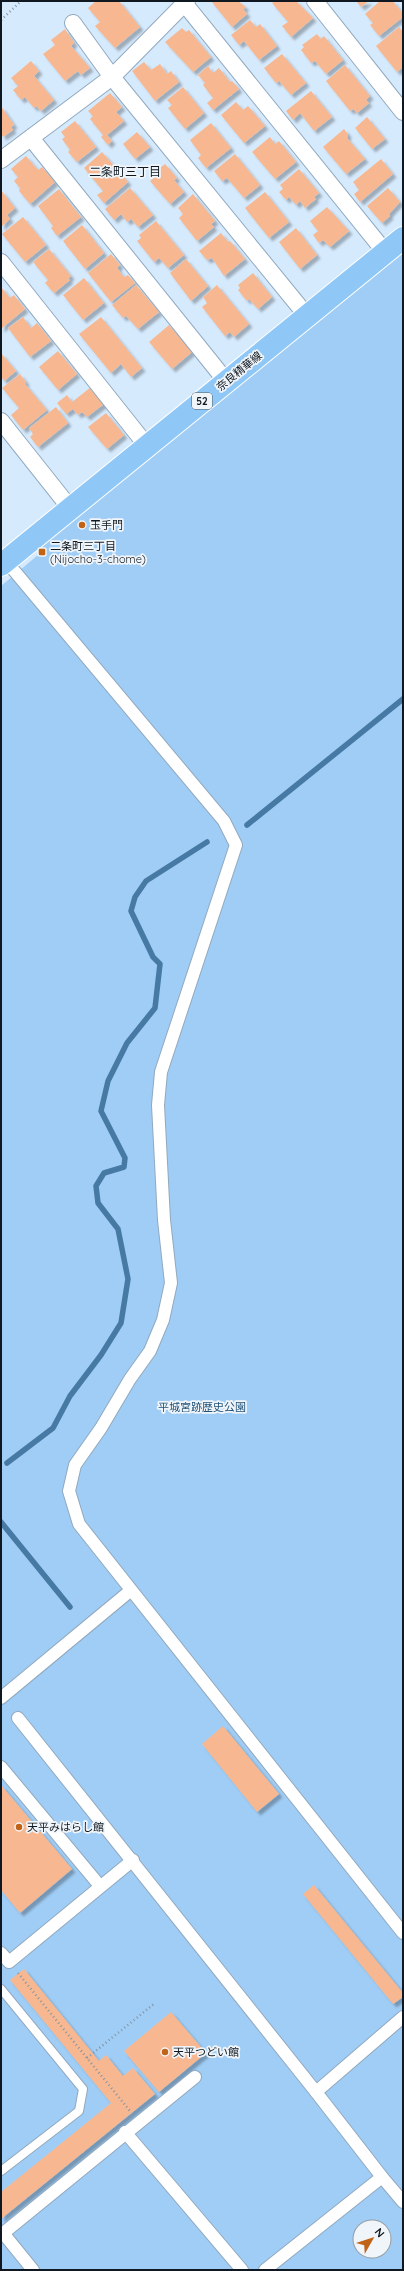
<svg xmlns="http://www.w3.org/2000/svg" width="404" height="2271" font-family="Quicksand,'Noto Sans JP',sans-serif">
<defs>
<filter id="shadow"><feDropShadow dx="3.5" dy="3.5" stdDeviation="1" flood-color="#0004"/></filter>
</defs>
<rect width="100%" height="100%" fill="#d6eafd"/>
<path fill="#a0cdf5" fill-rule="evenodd" d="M403 250V2270H1V586L44 550 40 544ZM360 2227H384V2251H360Z"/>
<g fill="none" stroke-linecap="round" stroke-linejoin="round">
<g stroke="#4679a4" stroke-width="5.5">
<path d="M247 825 403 699"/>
<path d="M7 1463 53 1428 70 1396 101 1355 121 1323 128 1279 118 1229 98 1203 96 1186 104 1173 124 1167 125 1158 101 1111 108 1081 127 1043 155 1008 160 964 153 957 131 911 135 897 146 881 207 842"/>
<path d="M1 1522 70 1607"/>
</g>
</g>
<g fill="#f7b891" filter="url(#shadow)">
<path d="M96 1H119L140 27 115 48 95 26 100 22 88 8Z"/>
<path d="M211 1H238L246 7 243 9 247 14 232 27Z"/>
<path d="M275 1H296L313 18 291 37 282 26 288 22 272 3Z"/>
<path d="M356 1H369L361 7Z"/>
<path d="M380 1H393L403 14V17L379 36 370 25 373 23 365 14Z"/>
<path d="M250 20 256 27 260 24 277 46 259 60 244 41 239 45 231 35Z"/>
<path d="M399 27 403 32V67L397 72 376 46Z"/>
<path d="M182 28 186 32 189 30 211 57 193 72 165 42Z"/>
<path d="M65 29 74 43 71 46 90 68 81 75 78 71 65 81 43 54 55 45 51 40Z"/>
<path d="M317 34 321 39 324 36 343 60 326 74 315 61 311 63 301 50 304 47 302 45Z"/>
<path d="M282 54 306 83 291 95 279 81 276 83 264 68Z"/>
<path d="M31 61 39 71 34 76 54 100 41 111 36 106 34 108 25 97 21 100 13 90 18 86 11 78Z"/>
<path d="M144 62 151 70 160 64 167 74 171 71 179 82 155 101 132 71Z"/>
<path d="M345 65 370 96 366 100 369 103 357 113 353 109 350 111 326 81Z"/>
<path d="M208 66 213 73 219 68 230 82 232 81 239 89 213 110 207 103 213 98 203 85 205 83 198 75Z"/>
<path d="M183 87 204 113 185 129 168 108 172 105 167 100Z"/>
<path d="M311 91 332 117 314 131 300 113 293 120 286 111Z"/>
<path d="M110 93 122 107 116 112 124 121 107 135 112 141 108 145 101 137 103 135 90 119 93 116 88 111Z"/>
<path d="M236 102 243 110 248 106 265 126 244 143 221 115Z"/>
<path d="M1 106 14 125 11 127 13 130 3 137 1 134Z"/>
<path d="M367 117 385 139 372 149 355 128Z"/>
<path d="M75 121 96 147 77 162 68 152 70 150 62 139 65 137 61 132Z"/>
<path d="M211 123 231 148 206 168 198 158 201 155 190 140Z"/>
<path d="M344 129 348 134 347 138 365 159 346 174 323 147Z"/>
<path d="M137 132 150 147 135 159 123 144Z"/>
<path d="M270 137 275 144 279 141 296 162 275 179 252 152Z"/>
<path d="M102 152 128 182 104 203 97 195 103 191 84 168Z"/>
<path d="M235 154 260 185 244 198 227 178 222 181 214 171Z"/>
<path d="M26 156 38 170 42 167 55 182 30 204 19 191 20 188 14 181 18 177 11 169Z"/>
<path d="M381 159 393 174 360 202 354 194 359 190 353 182Z"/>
<path d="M165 164 177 178 174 180 184 192 170 204 150 181 155 177 152 174Z"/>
<path d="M299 169 319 193 314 197 316 199 305 208 300 201 296 205 289 197 286 200 279 192 283 189 280 185Z"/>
<path d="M130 188 153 215 138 227 131 219 127 222 121 214 114 220 105 209Z"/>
<path d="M388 188 400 202 389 214 390 216 382 223 367 206Z"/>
<path d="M59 189 81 217 57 236 51 228 53 226 38 206Z"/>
<path d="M1 190 15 208 7 215 10 219 1 227Z"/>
<path d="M265 192 289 222 269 238 245 208Z"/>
<path d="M193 194 215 221 211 224 214 227 197 241 179 218 183 214 178 208Z"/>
<path d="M327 207 349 231 330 247 323 240 319 243 313 235 318 231 310 221Z"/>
<path d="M23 217 46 245 25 262 2 234Z"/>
<path d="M156 221 184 255 168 268 159 258 154 262 137 241 141 238 139 235Z"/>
<path d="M82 225 104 253 85 269 63 241Z"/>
<path d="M296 228 317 255 300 269 279 242Z"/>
<path d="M221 233 228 242 230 241 245 259 224 276 212 258 207 260 199 251Z"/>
<path d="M49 249 71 276 68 279 70 280 54 293 45 283 48 280 33 262Z"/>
<path d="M111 254 120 265 117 268 124 277 128 275 135 283 111 302 88 273Z"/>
<path d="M186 259 208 286 191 301 170 273Z"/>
<path d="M253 273 272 297 258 309 249 299 247 301 238 290 240 288 238 285Z"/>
<path d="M84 278 104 303 83 320 63 295Z"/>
<path d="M136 285 159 312 138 329 126 316 123 318 112 305Z"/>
<path d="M217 285 249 324 234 337 230 332 225 336 202 307 207 303 203 297Z"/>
<path d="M1 287 10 298 14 295 25 309 1 329Z"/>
<path d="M23 317 31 328 37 323 51 341 30 357 8 328Z"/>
<path d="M101 317 142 368 131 377 121 364 111 373 79 334Z"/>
<path d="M169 325 192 352 172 369 149 342Z"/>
<path d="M58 351 77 374 58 390 39 367Z"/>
<path d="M1 353 16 371 4 381 1 377Z"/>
<path d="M20 374 26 382 25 384 47 410 23 430 11 415 19 408 2 388Z"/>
<path d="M91 387 104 404 87 417 82 412 78 415 73 409 66 414 57 403 67 395 72 402Z"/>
<path d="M56 407 68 423 38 447 30 437 33 434 29 428Z"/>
<path d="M106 413 124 435 107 449 88 427Z"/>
<path d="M223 1726 279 1794 257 1812 202 1744Z"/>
<path d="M1 1785 72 1869 20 1913 1 1890Z"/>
<path d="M314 1885 403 1993V1997L393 2004 303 1894Z"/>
<path d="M24 1969 99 2061 106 2055 123 2076 133 2068 155 2094 1 2219V2192L111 2103 10 1980Z"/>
<path d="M171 2012 206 2053 159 2092 124 2051Z"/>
</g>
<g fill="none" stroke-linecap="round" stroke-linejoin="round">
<g stroke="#91a9bf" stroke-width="10">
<path id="service" d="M1 1989 83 2089 79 2111 1 2171"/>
</g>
<g stroke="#91a9bf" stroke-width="14">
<g id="pedestrian">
<path d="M6 561 224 821 236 845 161 1072 158 1105 164 1220 171 1283 163 1320 150 1351 130 1379 101 1428 75 1465 69 1491 79 1524 403 1933"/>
<path d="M1 1698 130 1591"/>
<path d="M18 1718 316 2092"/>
<path d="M1 1767 100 1886"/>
<path d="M1 1953 9 1962 133 1860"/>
<path d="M125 2132 242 2270"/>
<path d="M382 2177 403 2202"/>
<path d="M3 2233 33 2270"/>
<path d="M1 2235 195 2077"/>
<path d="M265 2270 382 2177 316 2092 403 2017"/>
</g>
</g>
<g stroke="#91a9bf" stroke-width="18">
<g id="minor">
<path d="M315 1 403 112"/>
<path d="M184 3 385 252"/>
<path d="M73 23 112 77 307 316"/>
<path d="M31 138 226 381"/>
<path d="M1 160 112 77 187 1"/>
<path d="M1 262 147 446"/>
<path d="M1 421 70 508"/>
</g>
</g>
<g stroke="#fff" stroke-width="24">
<path id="primary" d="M1 565 403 238"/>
</g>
<g stroke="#8594a3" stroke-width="2.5" stroke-dasharray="1 3" stroke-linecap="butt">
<path d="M1 20 21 1"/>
<path d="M18 1973 130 2111"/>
<path d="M87 2058 155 2003"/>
</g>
<use href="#service" stroke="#fff" stroke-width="8"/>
<use href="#pedestrian" stroke="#fff" stroke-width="12"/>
<use href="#minor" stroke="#fff" stroke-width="16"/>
<use href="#primary" stroke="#8fc8f7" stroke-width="22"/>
</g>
<g fill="#c16317" stroke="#f0f5fa" stroke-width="1.5">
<circle cx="82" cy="525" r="4"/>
<rect x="38" y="548" width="8" height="8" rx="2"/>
<circle cx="19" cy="1827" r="4"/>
<circle cx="165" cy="2052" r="4"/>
</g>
<g text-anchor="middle" stroke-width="3.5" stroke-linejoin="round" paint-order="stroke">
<rect fill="#f0f5fa" stroke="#525a61" stroke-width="1" x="192" y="393" width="20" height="16" rx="3"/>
<g font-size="10" font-weight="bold" fill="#0f1820">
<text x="202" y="405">52</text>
</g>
<g font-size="11" fill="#0f1820" stroke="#f0f5fa">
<text transform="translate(239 371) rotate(-39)" y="4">奈良精華線</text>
</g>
<g font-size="11" fill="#0f1820" stroke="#f0f5fa" text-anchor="start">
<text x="90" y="529">玉手門</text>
<text x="50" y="550">二条町三丁目<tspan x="50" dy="13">(Nijocho-3-chome)</tspan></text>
<text x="27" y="1831">天平みはらし館</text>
<text x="173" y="2056">天平つどい館</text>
</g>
<g font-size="11" fill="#1f5179" stroke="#f0f5fa">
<text x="202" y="1411">平城宮跡歴史公園</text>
</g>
<g font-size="12" fill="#0f1820" stroke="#f0f5fa">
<text x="125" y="176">二条町三丁目</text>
</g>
</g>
<rect width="404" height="2271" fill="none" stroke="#0f1820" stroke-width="4"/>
<g transform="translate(372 2239) rotate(51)"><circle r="19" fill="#f0f5fa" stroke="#969da3"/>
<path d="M0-3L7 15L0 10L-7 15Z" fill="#c16317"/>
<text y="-6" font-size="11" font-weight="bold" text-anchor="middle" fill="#0f1820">N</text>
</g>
</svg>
